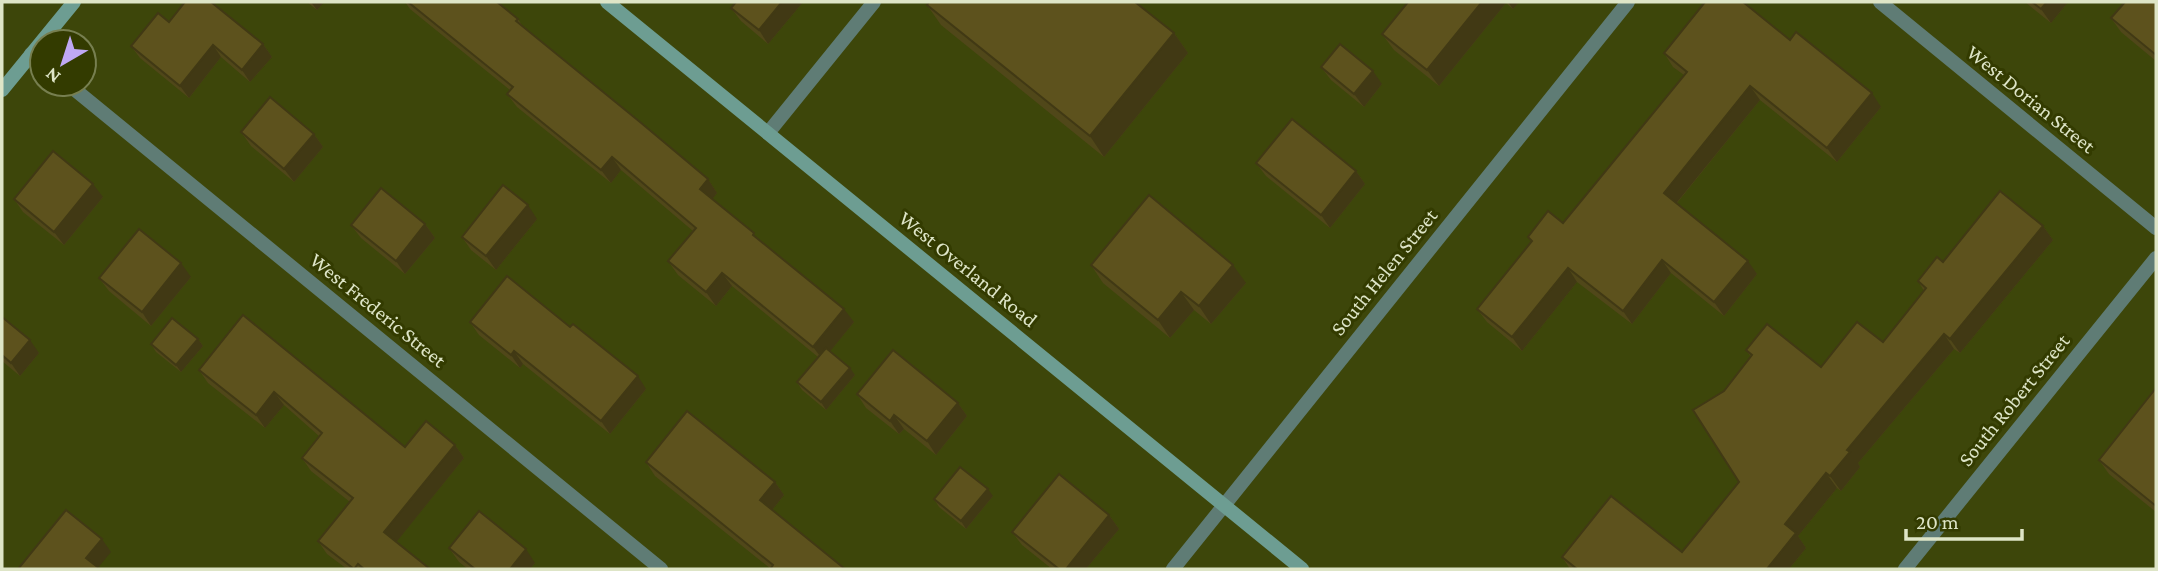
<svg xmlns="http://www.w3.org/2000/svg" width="2158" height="571" font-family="'Crimson Pro',serif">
<rect width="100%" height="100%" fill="#3d460a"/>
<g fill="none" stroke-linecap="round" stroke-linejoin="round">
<g stroke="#5f7c75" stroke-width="14">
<path d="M1880 2 2156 228"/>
<path d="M31 54 42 63"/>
<path d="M68 84 661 569"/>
<path d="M768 133 874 2"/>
<path d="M1173 569 1628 2"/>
<path d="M1905 569 2156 258"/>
</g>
<g stroke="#6d9d92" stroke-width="14">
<path d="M607 2 1302 569"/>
<path d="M2 90 74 2"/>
</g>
</g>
<g fill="#504719">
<path d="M307 2H324L317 10Z"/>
<path d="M405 2H497L518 19 523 27 708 179 717 193 712 199 854 322 830 351 855 375 826 410 802 390 797 382 818 357 732 286 716 306 678 275 668 261 693 231 621 170 611 183 517 107 507 94 510 90 410 9Z"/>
<path d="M803 2 768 44 741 21 731 8Z"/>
<path d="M1408 2H1519L1513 9 1506 3 1439 86 1394 50 1382 34Z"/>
<path d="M2025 2H2068L2051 23Z"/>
<path d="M2156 2V61L2121 32 2111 18Z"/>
<path d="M927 5 1174 33 1188 53 1104 157 941 25Z"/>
<path d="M169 22 263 44 272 57 250 82 221 57 189 98 140 58 131 46Z"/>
<path d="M1790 40 1881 107 1837 162 1760 100 1677 203 1757 274 1724 316 1671 273 1632 324 1577 282 1522 351 1487 322 1477 309 1531 242 1528 237 1563 223 1684 75 1673 67 1664 53Z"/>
<path d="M1321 67 1382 84 1364 107 1331 80Z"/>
<path d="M241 132 314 134 323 147 294 182 251 146Z"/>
<path d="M1256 163 1356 171 1365 184 1330 228 1266 176Z"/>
<path d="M103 197 64 245 23 212 14 199Z"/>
<path d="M537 219 496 270 471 250 462 237Z"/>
<path d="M425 224 435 238 405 274 361 238 351 225Z"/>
<path d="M2043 226 2053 240 1960 353 1954 349 1858 463 1860 467 1841 491 1837 488 1798 536 1806 548 1789 569H1570L1562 557 1682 552 1739 482 1724 391 1751 357 1746 350 1821 367 1883 342 1924 291 1918 281 1943 262Z"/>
<path d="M1091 265 1246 283 1211 324 1194 310 1170 338 1103 283Z"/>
<path d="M191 277 151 326 109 291 99 278Z"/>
<path d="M243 315 405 447 455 445 464 458 396 542 430 569H347L327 554 318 541 350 502 311 471 302 458 319 436 284 405 265 428 208 383 199 370Z"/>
<path d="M2 317 39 353 20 376 2 361Z"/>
<path d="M470 322 646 389 610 434 523 364 520 368 479 335Z"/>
<path d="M198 339 203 346 181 372 156 352 151 344Z"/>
<path d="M2156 388V512L2109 474 2099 460Z"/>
<path d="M857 394 958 403 967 416 936 455 904 429 899 434 866 408Z"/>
<path d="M646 462 775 482 784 495 772 510 845 569H771L655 476Z"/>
<path d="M993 496 966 529 939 507 934 499Z"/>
<path d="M1109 515 1119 529 1086 569H1052L1022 545 1012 532Z"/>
<path d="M449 548 535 563 530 569H468L459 562Z"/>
</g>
<g fill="#413914">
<path d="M311 2H324L317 10Z"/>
<path d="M782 2H803L768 44 759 30Z"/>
<path d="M1482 2H1505L1506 3 1439 86 1427 70Z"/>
<path d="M1508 2H1519L1513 9Z"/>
<path d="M2047 2H2068L2051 23 2041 9Z"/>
<path d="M1174 33 1188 53 1104 157 1090 136Z"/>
<path d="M263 44 272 57 250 82 242 70Z"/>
<path d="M213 45 221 57 189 98 180 86Z"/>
<path d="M1373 71 1382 84 1364 107 1354 94Z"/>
<path d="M1750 86 1760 100 1674 206 1664 193Z"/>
<path d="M1872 93 1881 107 1837 162 1827 148Z"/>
<path d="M314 134 323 147 294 182 284 169Z"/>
<path d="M612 157 621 170 611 183 601 170Z"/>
<path d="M1356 171 1365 184 1330 228 1321 215Z"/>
<path d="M708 179 717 193 710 202 700 189Z"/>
<path d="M93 184 103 197 64 245 54 232Z"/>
<path d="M528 205 537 219 496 270 486 256Z"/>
<path d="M425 224 435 238 405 274 396 261Z"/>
<path d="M2043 226 2053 240 1960 353 1950 339Z"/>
<path d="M1662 260 1671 273 1632 324 1623 311Z"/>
<path d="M1748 261 1757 274 1724 316 1714 302Z"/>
<path d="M181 263 191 277 151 326 142 312Z"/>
<path d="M1233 265 1246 283 1211 324 1199 306Z"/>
<path d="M1568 268 1577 282 1522 351 1512 337Z"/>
<path d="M722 273 732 286 716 306 706 292Z"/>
<path d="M1181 292 1194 310 1170 338 1158 320Z"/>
<path d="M844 309 854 322 823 360 813 347Z"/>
<path d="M1944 334 1954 349 1858 463 1860 467 1841 491 1830 476 1847 450Z"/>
<path d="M198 339 203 346 181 372 176 365Z"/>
<path d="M30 340 39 353 20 376 11 363Z"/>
<path d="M514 351 523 364 520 368 511 355Z"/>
<path d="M850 368 855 375 826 410 821 402Z"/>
<path d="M638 376 646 389 610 434 601 421Z"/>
<path d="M274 392 284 405 265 428 256 415Z"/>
<path d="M958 403 967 416 936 455 927 441Z"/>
<path d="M894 415 904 429 899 434 890 421Z"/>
<path d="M455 445 464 458 394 545 384 532Z"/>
<path d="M1826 473 1837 488 1798 536 1806 548 1789 569H1767L1785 524Z"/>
<path d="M775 482 784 495 769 514 760 500Z"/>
<path d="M988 489 993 496 966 529 961 521Z"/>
<path d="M1109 515 1119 529 1086 569H1066Z"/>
<path d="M102 539 111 552 97 569 86 558Z"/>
<path d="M526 549 535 563 530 569H510Z"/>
</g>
<g fill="#5d521d" stroke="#413914" stroke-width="2">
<path d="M185 2H211L263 44 242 70 213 45 180 86 131 46 158 13 169 22Z"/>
<path d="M408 2H497L518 19 516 21 640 122 708 179 700 189 754 233 753 235 844 309 813 347 722 273 706 292 668 261 696 228 612 157 601 170 507 94 513 87Z"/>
<path d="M736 2H782L759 30 731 8Z"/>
<path d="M929 2H1135L1174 33 1090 136 927 5Z"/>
<path d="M1408 2H1482L1427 70 1382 34Z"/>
<path d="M1705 2H1743L1790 40 1796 32 1872 93 1827 148 1750 86 1664 193 1748 261 1714 302 1662 260 1623 311 1568 268 1512 337 1477 309 1532 241 1528 237 1548 211 1563 223 1687 72 1664 53Z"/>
<path d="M2032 2H2047L2041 9Z"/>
<path d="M2125 2H2156V55L2111 18Z"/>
<path d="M1340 44 1373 71 1354 94 1321 67Z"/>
<path d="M270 97 314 134 284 169 241 132Z"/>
<path d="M1292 119 1356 171 1321 215 1256 163Z"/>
<path d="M53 151 93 184 54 232 14 199Z"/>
<path d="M503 185 528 205 486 256 462 237Z"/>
<path d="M381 188 425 224 396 261 351 225Z"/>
<path d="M2000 191 2043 226 1950 339 1944 334 1847 450 1850 452 1830 476 1826 473 1785 524 1796 533 1767 569H1577L1562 557 1611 496 1682 552 1739 482 1693 410 1724 391 1752 355 1746 350 1767 324 1821 367 1857 322 1883 342 1926 288 1918 281 1937 257 1943 262Z"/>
<path d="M1149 195 1233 265 1199 306 1181 292 1158 320 1091 265Z"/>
<path d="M139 229 181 263 142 312 99 278Z"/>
<path d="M507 276 570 327 573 324 638 376 601 421 514 351 511 355 470 322Z"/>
<path d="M243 315 405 447 426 421 455 445 384 532 430 569H364L358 564 354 569 318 541 353 498 302 458 322 433 274 392 256 415 199 370Z"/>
<path d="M2 317 30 340 11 363 2 355Z"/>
<path d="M172 318 198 339 176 365 151 344Z"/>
<path d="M826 348 850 368 821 402 797 382Z"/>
<path d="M893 350 958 403 927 441 894 415 890 421 857 394Z"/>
<path d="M2156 388V506L2099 460Z"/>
<path d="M687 411 775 482 760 500 845 569H772L771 568 773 565 646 462Z"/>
<path d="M960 467 988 489 961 521 934 499Z"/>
<path d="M1059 474 1109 515 1066 569H1059L1012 532Z"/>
<path d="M66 510 102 539 86 558 100 569H18Z"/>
<path d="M479 511 526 549 510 569H475L449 548Z"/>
</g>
<g text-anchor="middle" stroke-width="6" stroke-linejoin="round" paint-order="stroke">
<g font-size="21" fill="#dee5c7" stroke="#333b00">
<text transform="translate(2031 99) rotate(39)" y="7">West Dorian Street</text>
<text transform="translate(968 269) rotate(39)" y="7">West Overland Road</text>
<text transform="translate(1384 272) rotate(-51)" y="7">South Helen Street</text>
<text transform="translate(378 310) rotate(39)" y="7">West Frederic Street</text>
<text transform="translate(2014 400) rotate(-51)" y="7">South Robert Street</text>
</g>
</g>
<rect width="2158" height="571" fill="none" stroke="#dee5c7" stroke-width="7"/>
<g transform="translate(63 63) rotate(219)"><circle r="33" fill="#333b00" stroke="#777f50" stroke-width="2"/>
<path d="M0-5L12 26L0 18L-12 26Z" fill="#bfa8f4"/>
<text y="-10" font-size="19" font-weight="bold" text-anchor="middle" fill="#dee5c7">N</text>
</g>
<path d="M1906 529v10h116v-10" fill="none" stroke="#dee5c7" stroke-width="3.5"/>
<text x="1916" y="529" font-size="21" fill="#dee5c7" stroke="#333b00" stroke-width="5" paint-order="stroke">20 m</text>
</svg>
